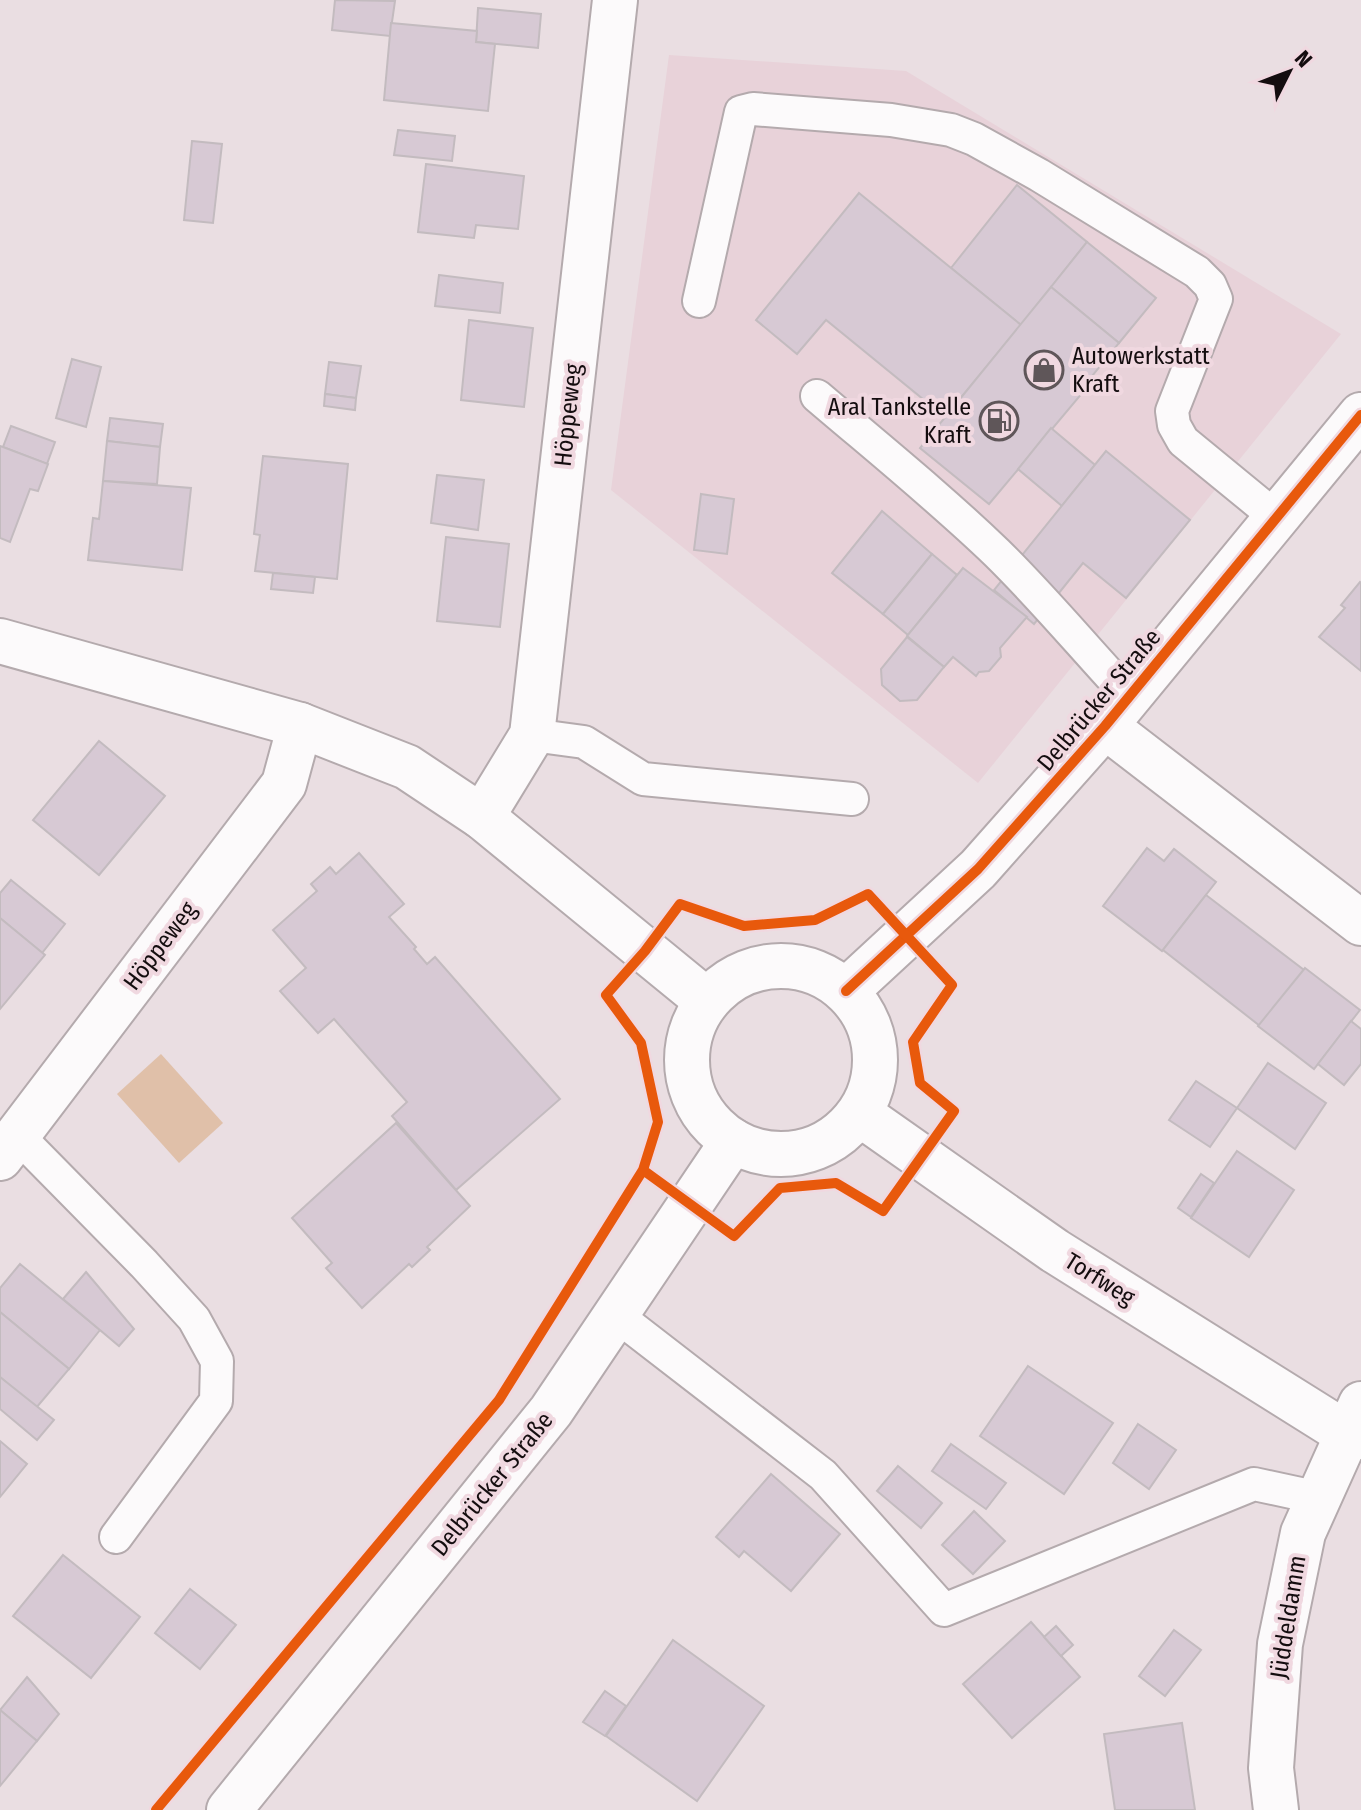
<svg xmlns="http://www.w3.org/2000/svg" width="1361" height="1810" font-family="'Fira Sans Condensed',sans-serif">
<rect width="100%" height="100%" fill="#eadee2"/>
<path fill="#e8d2d9" d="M669 55 906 71 1341 334 978 783 611 490Z"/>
<path fill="#e0c0a9" d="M161 1054 223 1123 179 1163 117 1094Z"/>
<g fill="#d7c9d4" stroke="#c3bbbf" stroke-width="2">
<path d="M335 0 395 1 390 36 332 30Z"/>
<path d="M478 8 541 14 538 48 476 42Z"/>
<path d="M391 23 477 31 476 42 495 44 488 111 384 100Z"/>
<path d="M398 130 455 136 452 161 394 155Z"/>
<path d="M192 141 222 144 213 223 184 220Z"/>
<path d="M426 164 524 176 518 229 476 225 474 238 418 232Z"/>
<path d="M1017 185 1087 242 1021 325 951 268Z"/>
<path d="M859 193 1021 325 945 417 826 320 797 354 756 320Z"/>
<path d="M1087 242 1156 298 1119 343 1051 287Z"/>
<path d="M439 275 503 283 500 313 435 306Z"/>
<path d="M1051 287 1119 343 1092 376 1094 379 989 504 920 448Z"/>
<path d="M469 320 533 328 524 407 461 400Z"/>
<path d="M72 359 101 367 86 427 56 418Z"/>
<path d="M329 362 361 366 356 398 325 394Z"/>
<path d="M325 394 356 398 355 410 324 406Z"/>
<path d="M110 418 163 424 160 447 107 441Z"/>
<path d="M11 426 55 442 47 464 3 447Z"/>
<path d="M1051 428 1095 465 1062 506 1018 469Z"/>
<path d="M107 441 160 447 157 484 103 481Z"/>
<path d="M0 446 48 464 38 491 30 489 10 542 0 538Z"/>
<path d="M1106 451 1190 520 1126 598 1083 563 1034 624 994 590Z"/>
<path d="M263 456 348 464 337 579 255 571 260 535 254 534Z"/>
<path d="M437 475 484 480 478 530 431 523Z"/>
<path d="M103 481 191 488 182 570 88 560 93 518 99 519Z"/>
<path d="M701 494 734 499 727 554 694 550Z"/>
<path d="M882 511 932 554 883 614 832 573Z"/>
<path d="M446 537 509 544 500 627 437 621Z"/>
<path d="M932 554 957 575 908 635 883 614Z"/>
<path d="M963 568 1027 617 1000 648 1001 657 989 671 979 672 976 676 953 657 944 667 907 636Z"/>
<path d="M273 573 315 577 313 593 271 589Z"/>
<path d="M1360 582 1361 583V671L1319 637 1345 608 1341 605Z"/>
<path d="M907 637 944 667 917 700 900 701 882 685 881 669Z"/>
<path d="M99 741 165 796 99 875 33 820Z"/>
<path d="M1147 848 1164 861 1174 849 1216 882 1162 951 1103 906Z"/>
<path d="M359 853 404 904 389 917 416 947 414 949 427 964 435 957 560 1099 456 1190 392 1116 407 1102 334 1019 318 1033 280 991 306 968 273 930 317 891 311 884 330 867 336 874Z"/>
<path d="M11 880 65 924 42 953 0 918V893Z"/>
<path d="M1206 895 1304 970 1260 1026 1163 950Z"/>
<path d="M0 918 45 955 0 1009Z"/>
<path d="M1305 968 1360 1010 1314 1069 1258 1026Z"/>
<path d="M1351 1021 1361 1029V1064L1344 1085 1318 1064Z"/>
<path d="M1268 1063 1326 1103 1295 1149 1237 1108Z"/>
<path d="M1196 1081 1237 1108 1210 1147 1169 1120Z"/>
<path d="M396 1123 470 1206 427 1247 430 1250 412 1267 409 1264 362 1308 326 1268 332 1263 292 1218Z"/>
<path d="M1237 1151 1294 1190 1249 1257 1191 1218Z"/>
<path d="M1201 1174 1214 1183 1191 1217 1178 1208Z"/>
<path d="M20 1264 100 1330 69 1369 0 1312V1288Z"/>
<path d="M86 1272 134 1329 119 1346 63 1299Z"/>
<path d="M0 1312 69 1369 36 1408 0 1377Z"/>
<path d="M1028 1366 1113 1423 1064 1494 980 1436Z"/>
<path d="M0 1377 54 1420 37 1440 0 1409Z"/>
<path d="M1138 1424 1176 1450 1149 1489 1113 1463Z"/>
<path d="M0 1441 27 1464 0 1497Z"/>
<path d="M951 1444 1006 1483 986 1509 932 1471Z"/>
<path d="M898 1466 942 1503 921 1528 877 1491Z"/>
<path d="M771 1474 840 1534 791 1591 744 1551 739 1557 716 1537Z"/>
<path d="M974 1511 1005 1541 973 1574 942 1545Z"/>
<path d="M63 1555 140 1617 91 1678 13 1616Z"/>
<path d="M190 1589 236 1625 200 1669 155 1633Z"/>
<path d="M1031 1622 1080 1677 1012 1738 963 1684Z"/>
<path d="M1056 1626 1073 1645 1061 1656 1044 1637Z"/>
<path d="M1174 1630 1201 1650 1165 1696 1139 1676Z"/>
<path d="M673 1640 764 1706 697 1801 606 1736Z"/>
<path d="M27 1677 59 1714 37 1741 0 1710Z"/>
<path d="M605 1691 626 1706 605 1736 583 1722Z"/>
<path d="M0 1710 37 1741 0 1786Z"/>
<path d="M1182 1723 1195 1810H1115L1104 1734Z"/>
</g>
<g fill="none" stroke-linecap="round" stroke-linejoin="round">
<g stroke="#b4aaad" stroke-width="36">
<g id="service">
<path d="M699 301 741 112 753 109 891 120 951 130 974 139 1039 175 1197 272 1210 285 1216 299 1172 411 1174 425 1183 441 1277 518"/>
<path d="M817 396C878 448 940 498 997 553 1044 599 1085 649 1130 697"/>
<path d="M532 735 584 742 643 779 852 799"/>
<path d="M17 1135 144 1264 194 1319 217 1361 216 1401 116 1537"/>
<path d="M616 1315 823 1475 944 1610 1254 1484 1319 1498"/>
</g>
</g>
<g stroke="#b4aaad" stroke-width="48">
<g id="minor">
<path d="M0 641 300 725 407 767 482 817 707 1001"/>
<path d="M1105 726 1361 923"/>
<path d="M482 817 532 735 615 0"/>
<circle cx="781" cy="1060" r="94"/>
<path d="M846 991 978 869 1105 726 1361 415"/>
<path d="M860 1114 1055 1251 1347 1434 1361 1437"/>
<path d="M0 1158 284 784 300 725"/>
<path d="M229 1810 551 1411 733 1141"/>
<path d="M1276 1810 1271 1768 1280 1644 1303 1533 1361 1404"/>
</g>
</g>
<use href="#service" stroke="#fcfafb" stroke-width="32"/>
<use href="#minor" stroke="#fcfafb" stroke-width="44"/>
<g stroke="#f0d8e0" stroke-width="15">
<g id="cycleway">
<path d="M846 991 978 869 1105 726 1361 415"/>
<path d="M156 1810 499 1400 643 1170 658 1122 641 1043 606 995 645 951 680 904 744 926 815 920 868 894 952 985 913 1042 920 1083 954 1111 883 1211 836 1183 780 1188 734 1236 643 1170"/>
</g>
</g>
<use href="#cycleway" stroke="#e8590c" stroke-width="10"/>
</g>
<defs>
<g id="shop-ring" transform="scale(2)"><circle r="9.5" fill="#f0d8e0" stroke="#5f5659" stroke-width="1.5"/><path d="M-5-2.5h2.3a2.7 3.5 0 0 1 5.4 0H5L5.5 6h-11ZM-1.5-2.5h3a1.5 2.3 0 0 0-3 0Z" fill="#5f5659"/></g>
<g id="fuel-ring" transform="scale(2)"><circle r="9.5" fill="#f0d8e0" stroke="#5f5659" stroke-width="1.5"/><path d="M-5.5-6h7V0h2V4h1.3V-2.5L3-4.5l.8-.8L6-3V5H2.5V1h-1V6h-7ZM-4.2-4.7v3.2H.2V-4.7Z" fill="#5f5659"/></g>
</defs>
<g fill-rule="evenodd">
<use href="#shop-ring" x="1044" y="370"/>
<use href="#fuel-ring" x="999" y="421"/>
</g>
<g text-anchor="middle" stroke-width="8" stroke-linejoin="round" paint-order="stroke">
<g font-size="24" fill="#140d0f" stroke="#f0d8e0" text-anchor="start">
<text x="1072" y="364">Autowerkstatt<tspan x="1072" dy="28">Kraft</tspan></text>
<text x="971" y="415" text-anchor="end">Aral Tankstelle<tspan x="971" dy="28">Kraft</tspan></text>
</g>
<g font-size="24" fill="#140d0f" stroke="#f0d8e0">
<text transform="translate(568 415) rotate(-84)" y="8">Höppeweg</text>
<text transform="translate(1099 700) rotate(-50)" y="8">Delbrücker Straße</text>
<text transform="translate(160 946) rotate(-53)" y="8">Höppeweg</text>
<text transform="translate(1100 1279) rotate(32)" y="8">Torfweg</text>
<text transform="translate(492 1484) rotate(-51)" y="8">Delbrücker Straße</text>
<text transform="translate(1288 1617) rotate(-81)" y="8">Jüddeldamm</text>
</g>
</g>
<g transform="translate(1289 72) rotate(48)" stroke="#f0d8e0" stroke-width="6" paint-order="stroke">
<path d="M0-6L14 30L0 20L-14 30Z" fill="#140d0f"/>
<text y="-12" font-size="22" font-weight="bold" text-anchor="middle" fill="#140d0f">N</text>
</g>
</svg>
